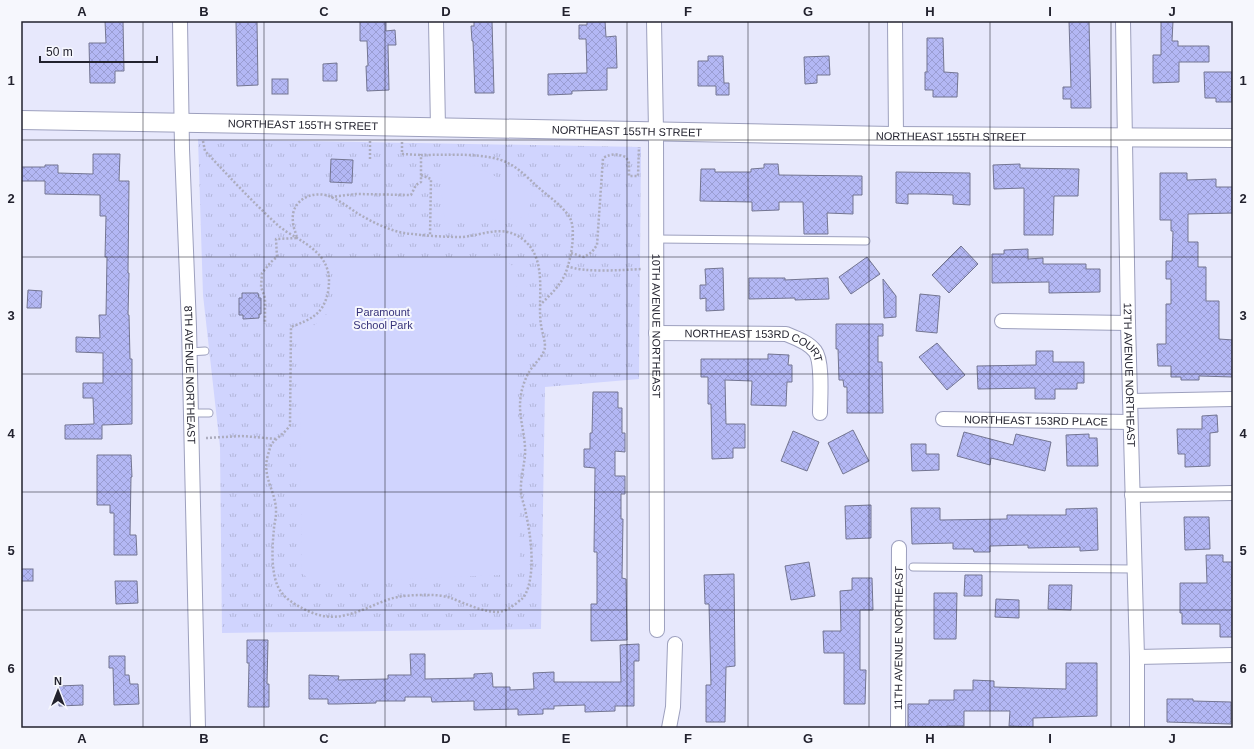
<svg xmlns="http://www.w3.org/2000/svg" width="1254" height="749" font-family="Helvetica,sans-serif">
<defs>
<pattern id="park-tufts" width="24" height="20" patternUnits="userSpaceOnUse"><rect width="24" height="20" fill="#d0d4fe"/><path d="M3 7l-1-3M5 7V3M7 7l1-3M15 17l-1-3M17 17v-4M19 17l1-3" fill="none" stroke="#b2b6da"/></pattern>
<pattern id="building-cross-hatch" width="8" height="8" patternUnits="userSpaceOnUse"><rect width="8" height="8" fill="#b3b7f4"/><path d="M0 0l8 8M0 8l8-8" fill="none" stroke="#9a9dd2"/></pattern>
</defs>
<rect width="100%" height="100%" fill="#e7e8fc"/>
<path fill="url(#park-tufts)" d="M198 139 641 147 639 379 545 387 541 629 222 633 220 447 203 295Z"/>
<g fill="#d0d4fe">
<path d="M448 153 507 182 518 181 520 176 533 187 528 217 445 224 441 188 442 156Z"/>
<path d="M501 256 516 269 520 574 313 583 302 573 299 331 311 328 327 314 334 297 338 273 332 260Z"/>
</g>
<g fill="url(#building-cross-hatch)" stroke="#737591">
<path d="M105 21H123L124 71H115V83H90L89 43H106Z"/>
<path d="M360 21H386V31L395 30 396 45H388L389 90 367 91 366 66H368L367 41H360Z"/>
<path d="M474 21H492L494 93H475L473 41H472L471 26H474Z"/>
<path d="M587 21H605L606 37 616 36 617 68H607V90L572 91V94L548 95V74L587 73 586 39H579V25H587Z"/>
<path d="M1069 21H1089L1091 108H1071V99H1063V87H1071Z"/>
<path d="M1161 21H1173L1172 41H1178V46H1209V62H1179V82L1153 83V55H1161Z"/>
<path d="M236 22H257L258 85 237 86Z"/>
<path d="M927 38H943L944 72 958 73 957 97H933V90H925V72H927Z"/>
<path d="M708 56H723L724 83H729V95H716V86H698V61H708Z"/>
<path d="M829 56 830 75H817V83L805 84 804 57Z"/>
<path d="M337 63V81H323V64Z"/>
<path d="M1204 72H1232V102H1216V98H1205Z"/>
<rect x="272" y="79" width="16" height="15"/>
<path d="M93 154H120L119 181H129L128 273H129L128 315H129L130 359H132V424L102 425V439H65V425L94 424 93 398H83V383H103V353L76 352V337L100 338 99 315H106L107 257H105L106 216H100V195L45 194V181H21V167H45V165H58V173L93 174Z"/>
<path d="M331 159 353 160 352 183 330 182Z"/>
<path d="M764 164H778L779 175 862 176V195H853V214L827 213 828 234H804L803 202H779V210L752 211V202L700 201 701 169H715V172H751V169L764 168Z"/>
<path d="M1020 164V168L1079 169 1078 196H1054L1053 235H1024V188L994 189 993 165Z"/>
<path d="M896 172 970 173V205L953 204V195L926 194H908V204L896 203Z"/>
<path d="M1160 173H1187V180L1216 179V187H1233V213L1188 214V242H1198V267H1206V301H1219V339L1233 340V377L1199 376V380H1181V377H1171V366H1158L1157 344H1166V304H1171V279H1166V261H1172L1173 231H1171V220H1160Z"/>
<path d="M961 246 978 264 949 293 932 275Z"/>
<path d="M1028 249V259L1043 258V264H1086V269H1100V292L1049 293V282L992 283V254H1004V250Z"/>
<path d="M867 257 880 274 851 294 839 277Z"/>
<path d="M723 268 724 310 706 311V298L700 299V285H706L705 269Z"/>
<path d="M749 278H785V280L828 278 829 299 795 300V298L749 299Z"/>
<path d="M883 279 896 296V317L884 318Z"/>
<path d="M28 290 42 291 41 308H27Z"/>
<path d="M242 293H258L259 298H261V314H259V318L243 319V315H239V298H242Z"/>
<path d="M920 294 940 296 937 333 916 331Z"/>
<path d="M836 324H883V336H878V362H882L883 413H847V387H844L843 380H839L838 349H836Z"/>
<path d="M937 343 965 375 947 390 919 357Z"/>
<path d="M1036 351H1053V362H1084V383H1077V389H1055V399H1035V388L978 389 977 366 1036 365Z"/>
<path d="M768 354 789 355 788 365H792V382H787L786 406 751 405 752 381 725 380 726 424H745V448H733V458L712 459 711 404H708V377H701V359H768Z"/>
<path d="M593 392H618V408H622V433H625V452L615 451V476H625V494H621V519H623L622 578 626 579 627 640 591 641V604H597V552H594L595 468 584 467V449H590V433H592Z"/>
<path d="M1217 415 1218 432 1210 433V466L1185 467V454H1178L1177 429H1202V416Z"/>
<path d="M853 430 869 461 843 474 828 443Z"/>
<path d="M793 431 819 442 807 471 781 461Z"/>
<path d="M964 432 1013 445 1016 434 1051 442 1045 471 991 458 990 465 957 456Z"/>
<path d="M1089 434V438H1097L1098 466H1067L1066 435Z"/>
<path d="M911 444H926V454H939V470L912 471Z"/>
<path d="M97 455H131L132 477H131L130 535H136L137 555H114V513H110V505H97Z"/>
<path d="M871 505V538L846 539 845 506Z"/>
<path d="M911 508H940V520L1007 519V515H1066V509L1097 508 1098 550 1080 551V547L1028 548V545L990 546V552H974L973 549H953V543L912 544Z"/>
<path d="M1184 517H1209L1210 549 1185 550Z"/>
<path d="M1206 555H1223V562H1233V637H1220V624H1182V613H1180V583H1207Z"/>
<path d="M809 562 815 596 791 600 785 566Z"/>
<rect x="21" y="569" width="12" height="12"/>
<path d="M734 574 735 666 726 667 725 722H706V685H711L709 604H705L704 575Z"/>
<path d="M965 575H982V596H964Z"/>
<path d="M852 578H872L873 610H860V670H866L865 704H844V653H824L823 631H841L840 591 852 590Z"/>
<path d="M115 581H137L138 603 116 604Z"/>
<path d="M1049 585H1072L1071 610 1048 609Z"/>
<path d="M934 593H957L956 639H934Z"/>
<path d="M996 599 1019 600V618L995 617Z"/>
<path d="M247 640H268L267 684H269V707H248L249 663H247Z"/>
<path d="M639 644V661H634V706H615V711L585 712V705L554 706V709H543V714L518 715V709L474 710V701L432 702 431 697H405V701H376V703L337 704H328V699H309V675L339 676 338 680 388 679V675H411L410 654H425V679L474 678V674L492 673 493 687H510V690L534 689 533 673 554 672V682H621L620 645Z"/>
<path d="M109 656H125V675H129L130 684H138L139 704 114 705 113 668H109Z"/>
<path d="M1066 663H1097V716L1033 718V727L1009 726 1010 711H964V726H947V727H908V704H929V700H954V690H973V680L994 681V687L1066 689Z"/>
<path d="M83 685V705L59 706V686Z"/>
<path d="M1167 699H1193V701L1231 702V724L1167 722Z"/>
</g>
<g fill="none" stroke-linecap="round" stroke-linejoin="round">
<g stroke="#9da0be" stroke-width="9">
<g id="service">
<path d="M656 239 866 241"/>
<path d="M189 352 205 351"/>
<path d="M191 413H209"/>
<path d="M913 567 1134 569"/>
</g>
</g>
<g stroke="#9da0be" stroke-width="16">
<g id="minor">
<path id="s1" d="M180 21 182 149 189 327 198 728"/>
<path d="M436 21 438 128"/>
<path id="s2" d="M654 21 656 131 657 630"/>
<path d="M895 21 896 136"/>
<path id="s3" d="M1123 21 1128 323 1137 657V728"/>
<path d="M1002 321 1128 323"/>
<path id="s4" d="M656 333 786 334C796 338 808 342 815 351 823 361 820 400 820 413"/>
<path d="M1130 401 1233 399"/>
<path id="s5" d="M943 419 1130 422"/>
<path d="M1132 495 1233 493"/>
<path d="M1137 657 1233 655"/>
<path d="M669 728 673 707 675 644"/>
<path id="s6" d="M898 728 899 548"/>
</g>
</g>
<g stroke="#9da0be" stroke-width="20">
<g id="tertiary">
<path id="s7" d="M21 120C311 124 602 131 892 136 1006 137 1119 137 1233 138"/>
</g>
</g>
<g stroke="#acacbe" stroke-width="2.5" stroke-dasharray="2 2" stroke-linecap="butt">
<path d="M203 141 205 151C225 172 244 193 264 212 271 219 279 227 287 232 312 247 334 258 328 292 323 315 311 319 291 327L290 425C289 427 285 432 283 433 280 437 274 440 271 445 270 448 269 451 268 455 261 477 277 492 276 513 276 519 274 524 274 529 272 547 270 579 282 593 287 600 296 605 304 609 317 616 331 619 346 615 360 612 373 605 387 600 400 595 416 595 430 595 437 595 445 596 451 598 464 603 485 613 499 612 506 611 512 607 518 602 521 599 523 599 525 595 536 574 531 536 526 514 525 507 522 500 521 493 520 480 524 467 525 455 526 438 520 422 520 406 520 395 523 383 528 374 532 365 544 357 545 347 545 339 542 332 541 325 537 298 548 262 525 241 504 223 485 235 462 237 446 237 429 236 413 234 393 233 374 223 357 213 348 207 339 200 329 196 311 190 290 201 293 222 293 227 296 233 297 238L276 239 277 257 271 262 262 273 261 287 265 298V324"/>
<path d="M370 141V159"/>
<path d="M402 142V154L421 155"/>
<path d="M421 175 431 179 430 236"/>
<path d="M331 197 356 194 411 195 416 185 421 182V155C446 155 487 152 508 163 520 169 530 180 539 188 549 197 563 206 570 218 577 231 570 268 562 280 556 290 548 297 540 305"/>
<path d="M571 253 584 257 592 252 597 245 603 158C612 153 617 154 626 157L629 163V176H638L639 147"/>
<path d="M567 266C584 273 622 270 642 269"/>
<path d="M206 438 242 436 277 439"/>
</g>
<use href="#service" stroke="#fff" stroke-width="7"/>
<use href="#minor" stroke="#fff" stroke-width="14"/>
<use href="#tertiary" stroke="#fff" stroke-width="18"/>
</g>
<path fill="none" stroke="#22222e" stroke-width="1" stroke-opacity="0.55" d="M143 21V728M264 21V728M385 21V728M506 21V728M627 21V728M748 21V728M869 21V728M990 21V728M1111 21V728M21 140H1233M21 257H1233M21 374H1233M21 492H1233M21 610H1233"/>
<g text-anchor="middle" stroke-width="4" stroke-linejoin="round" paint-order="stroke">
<g font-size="11" fill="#22222e" stroke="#f6f7fd">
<text dy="4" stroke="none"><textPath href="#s7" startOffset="282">NORTHEAST 155TH STREET</textPath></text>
<text dy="4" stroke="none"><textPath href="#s7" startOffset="606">NORTHEAST 155TH STREET</textPath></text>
<text dy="4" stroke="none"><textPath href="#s7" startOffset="930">NORTHEAST 155TH STREET</textPath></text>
<text dy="4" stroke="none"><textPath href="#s2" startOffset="305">10TH AVENUE NORTHEAST</textPath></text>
<text dy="4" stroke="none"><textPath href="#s4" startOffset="102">NORTHEAST 153RD COURT</textPath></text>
<text dy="4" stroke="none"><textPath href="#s1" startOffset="354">8TH AVENUE NORTHEAST</textPath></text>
<text dy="4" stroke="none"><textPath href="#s3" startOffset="354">12TH AVENUE NORTHEAST</textPath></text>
<text dy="4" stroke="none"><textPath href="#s5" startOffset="93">NORTHEAST 153RD PLACE</textPath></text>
<text dy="4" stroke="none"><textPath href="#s6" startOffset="90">11TH AVENUE NORTHEAST</textPath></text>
</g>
<g font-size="11" fill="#37337a" stroke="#f6f7fd">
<text x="383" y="316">Paramount<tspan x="383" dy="13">School Park</tspan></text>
</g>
</g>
<rect width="1254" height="749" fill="none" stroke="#f6f7fd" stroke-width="44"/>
<g transform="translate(58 691)" stroke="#f6f7fd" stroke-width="3" paint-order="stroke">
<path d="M0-3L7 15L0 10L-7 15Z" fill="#22222e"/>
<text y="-6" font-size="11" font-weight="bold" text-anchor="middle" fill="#22222e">N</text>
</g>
<path d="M40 56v6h117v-6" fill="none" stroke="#22222e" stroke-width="2"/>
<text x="46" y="56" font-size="12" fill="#22222e" stroke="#f6f7fd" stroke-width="3" paint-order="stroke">50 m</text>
<rect x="22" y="22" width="1210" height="705" fill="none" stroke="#22222e" stroke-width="1.5"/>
<g font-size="13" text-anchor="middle" font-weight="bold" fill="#22222e">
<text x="82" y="16">A</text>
<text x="204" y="16">B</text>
<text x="324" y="16">C</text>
<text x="446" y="16">D</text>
<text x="566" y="16">E</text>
<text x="688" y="16">F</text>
<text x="808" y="16">G</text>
<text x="930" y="16">H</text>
<text x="1050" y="16">I</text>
<text x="1172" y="16">J</text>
<text x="11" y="85">1</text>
<text x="1243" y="85">1</text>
<text x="11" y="203">2</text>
<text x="1243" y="203">2</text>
<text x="11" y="320">3</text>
<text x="1243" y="320">3</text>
<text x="11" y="438">4</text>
<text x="1243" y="438">4</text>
<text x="11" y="555">5</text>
<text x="1243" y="555">5</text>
<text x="11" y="673">6</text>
<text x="1243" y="673">6</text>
<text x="82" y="743">A</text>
<text x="204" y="743">B</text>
<text x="324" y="743">C</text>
<text x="446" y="743">D</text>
<text x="566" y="743">E</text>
<text x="688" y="743">F</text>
<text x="808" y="743">G</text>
<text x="930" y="743">H</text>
<text x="1050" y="743">I</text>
<text x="1172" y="743">J</text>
</g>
</svg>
